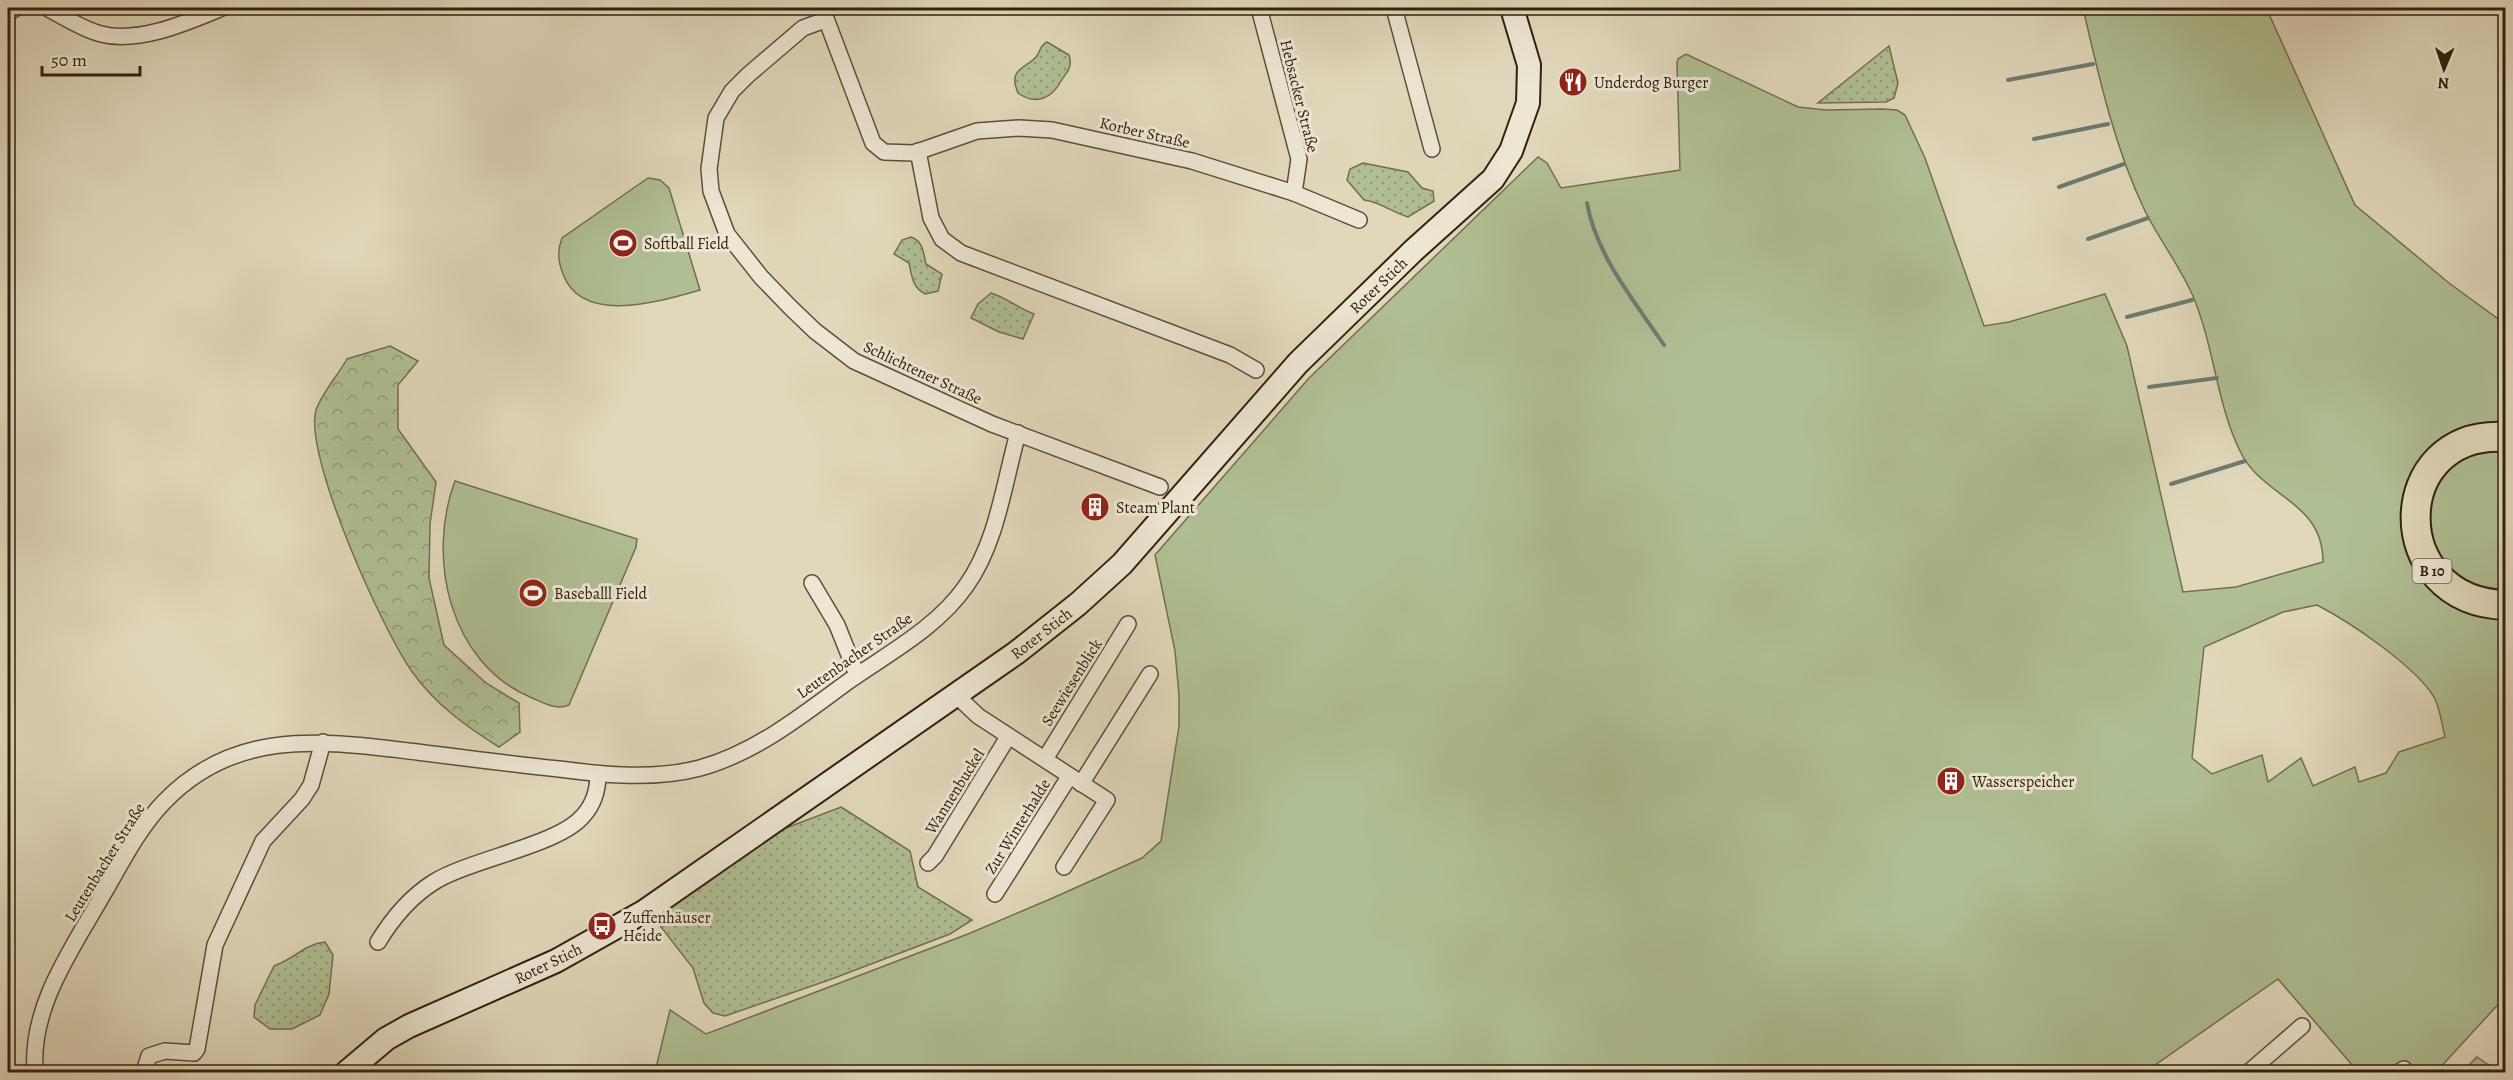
<svg xmlns="http://www.w3.org/2000/svg" width="2513" height="1080" font-family="Alegreya,serif">
<defs>
<pattern id="grass-dots" width="8" height="8" patternUnits="userSpaceOnUse" patternTransform="scale(1.5)"><rect width="8" height="8" fill="#afbf93"/><path d="M2 2h.1M6 6h.1" fill="none" stroke="#8f9b76" stroke-width="1.8" stroke-linecap="round"/></pattern>
<pattern id="forest-crowns" width="20" height="18" patternUnits="userSpaceOnUse" patternTransform="scale(1.5)"><rect width="20" height="18" fill="#afbf93"/><path d="M2 6a3 3 0 1 1 6 0M12 15a3 3 0 1 1 6 0" fill="none" stroke="#8f9b76"/></pattern>
</defs>
<rect width="100%" height="100%" fill="#e1d8bb"/>
<filter id="stains"><feTurbulence type="fractalNoise" baseFrequency=".00333" numOctaves="4"/><feColorMatrix values="0 0 0 0 .2 0 0 0 0 .09 0 0 0 0 .02 0 0 0 .5 -.17"/></filter>
<radialGradient id="worn" r=".72"><stop offset=".6" stop-color="#630" stop-opacity="0"/><stop offset="1" stop-color="#630" stop-opacity=".3"/></radialGradient>
<g fill="url(#grass-dots)" stroke="#707050" stroke-width="1.5">
<path d="M1047 42 1069 55C1073 67 1067 72 1061 81 1052 98 1036 106 1018 93 1007 68 1027 68 1036 57 1041 51 1039 46 1047 42Z"/>
<path d="M1889 46 1898 83 1894 98 1886 102 1818 103Z"/>
<path d="M1363 163 1408 172 1422 188 1433 191 1434 201 1408 217C1391 212 1381 202 1364 200L1347 180 1350 169Z"/>
<path d="M911 237C924 242 923 252 926 264L942 274 938 291 925 294C912 287 912 276 909 263L894 254 902 240Z"/>
<path d="M991 293C1007 298 1018 308 1034 314L1023 339 999 332 971 318 978 304Z"/>
<path d="M841 807 910 851 918 887 972 920 950 934 829 980 725 1016 713 1013 704 1003 693 968 658 923 663 908 765 836Z"/>
<path d="M325 942 333 955 329 994 320 1015 292 1029H270L254 1017 255 1005 274 966C294 959 305 944 325 942Z"/>
<path d="M2477 1057 2499 1072H2462Z"/>
</g>
<path fill="url(#forest-crowns)" stroke="#707050" stroke-width="1.5" d="M390 346 418 361 398 385V429L436 482 430 524 429 578 444 645 486 683 519 703 520 732 499 747C467 727 436 705 413 673 384 634 303 455 316 410 322 393 338 375 347 359Z"/>
<g fill="#afbf93" stroke="#707050" stroke-width="1.5" fill-rule="evenodd">
<path d="M2083 8H2271L2269 14 2355 205 2449 283 2505 324V997L2436 1072C2408 1072 2382 1067 2353 1066L2278 979 2145 1072H655L670 1010 706 1034 968 934 1055 897 1142 858 1161 841 1179 726V695L1175 651 1155 555 1309 378 1538 157 1547 163 1561 188 1680 170 1677 63 1678 59 1686 54 1798 107 1826 110 1882 109 1897 110 1905 115 1925 158 1984 326 2009 322 2105 294 2127 346 2183 592 2236 587 2323 562C2323 500 2262 498 2240 451 2216 402 2214 344 2192 294 2179 265 2159 239 2145 211 2114 146 2099 77 2083 8ZM2317 605C2350 622 2415 666 2434 697 2440 708 2442 725 2445 737L2399 752 2386 773 2359 782 2355 767 2313 786 2301 758 2268 782 2262 755 2212 774 2192 758 2204 647 2283 612Z"/>
<path d="M648 178 660 180 669 188 700 290C661 301 582 326 563 274 558 261 557 251 562 238Z"/>
<path d="M455 481 637 539 636 547 569 705C556 711 542 702 530 697 450 663 426 558 455 481Z"/>
</g>
<g fill="none" stroke-linecap="round" stroke-linejoin="round">
<g stroke="#6d7c71" stroke-width="4">
<path d="M2008 80 2093 64"/>
<path d="M2034 139 2108 124"/>
<path d="M2059 187 2124 164"/>
<path d="M1587 203C1596 255 1635 302 1664 345"/>
<path d="M2088 239 2148 218"/>
<path d="M2127 317 2192 300"/>
<path d="M2149 387 2217 378"/>
<path d="M2171 484 2245 461"/>
</g>
<g stroke="#5c4f38" stroke-width="18">
<g id="street">
<path d="M47 8C64 17 82 29 101 34 139 44 188 22 222 8"/>
<path d="M822 8 873 143 884 152 914 153 977 131 1019 128 1052 130 1192 161 1294 193 1359 220"/>
<path d="M1259 8 1299 159 1294 193"/>
<path d="M1394 8 1432 149"/>
<path d="M8 13 16 8"/>
<path d="M825 20 803 28 748 75 732 91 716 118 709 169 711 191 727 234 761 277 790 307 815 331 854 361 992 424 1160 487"/>
<path d="M918 151 931 218 942 239 961 253 1230 355 1256 370"/>
<path d="M812 583 837 625 857 675"/>
<path d="M957 696 978 716 1107 800 1064 867"/>
<path d="M1045 759 1128 624"/>
<path d="M1081 784 1150 674"/>
<path d="M928 863 935 856 1008 737"/>
<path d="M995 894 1069 777"/>
<path d="M378 942C392 919 410 897 434 882 471 859 559 845 583 816 594 804 598 789 598 774"/>
<path d="M35 1072C30 1008 70 952 101 898 120 866 137 830 164 802 236 727 324 741 417 752 464 758 511 764 559 769 605 775 654 780 700 768 755 753 801 716 846 683 887 654 937 628 966 586 997 543 1004 483 1018 433"/>
<path d="M144 1072 149 1056 165 1051 194 1053 197 1049 215 945 263 841 302 799 311 785 323 742"/>
<path d="M2249 1072 2302 1026"/>
<path d="M2399 1072 2404 1069"/>
</g>
</g>
<g stroke="#30210d" stroke-width="26">
<path id="secondary" d="M347 1072 386 1039 409 1026 556 961 645 911 1016 653 1078 604 1122 564 1298 363 1413 251 1493 179 1511 151 1528 103 1529 65 1512 8"/>
</g>
<g stroke="#30210d" stroke-width="32">
<path id="highway" d="M2506 437C2387 429 2384 602 2506 605"/>
</g>
<use href="#street" stroke="#ece6d3" stroke-width="15"/>
<use href="#secondary" stroke="#ece6d3" stroke-width="22"/>
<use href="#highway" stroke="#e1d8bb" stroke-width="28"/>
</g>
<defs>
<g id="restaurant-disc" transform="scale(1.5)"><circle r="9.5" fill="#8f2418" stroke="#ece6d3"/><path d="M-5-6h1v4h1v-4h1v4h1v-4h1v5L-1.5 .5V6h-2V.5L-5-1ZM5-6V6H3V1.5H1.5Q1.5-4 5-6Z" fill="#fff"/></g>
<g id="stadium-disc" transform="scale(1.5)"><circle r="9.5" fill="#8f2418" stroke="#ece6d3"/><path d="M0-5a6.5 5 0 1 0 0 10a6.5 5 0 1 0 0-10ZM-3.5-1.8h7v3.6h-7Z" fill="#fff"/></g>
<g id="building-disc" transform="scale(1.5)"><circle r="9.5" fill="#8f2418" stroke="#ece6d3"/><path d="M-4-6H4V6H1V3H-1V6H-4ZM-2.5-4.3h1.7v1.8h-1.7ZM.8-4.3h1.7v1.8H.8ZM-2.5-1h1.7V.8h-1.7ZM.8-1h1.7V.8H.8Z" fill="#fff"/></g>
<g id="bus-disc" transform="scale(1.5)"><circle r="9.5" fill="#8f2418" stroke="#ece6d3"/><path d="M-5-6H5V4H4V6H2V4H-2V6H-4V4H-5ZM-3.5-4V0h7V-4ZM-3.5 1.2v1.5H-2V1.2ZM2 1.2v1.5H3.5V1.2Z" fill="#fff"/></g>
</defs>
<g fill-rule="evenodd">
<use href="#restaurant-disc" x="1573" y="82"/>
<use href="#stadium-disc" x="623" y="243"/>
<use href="#building-disc" x="1095" y="507"/>
<use href="#stadium-disc" x="533" y="593"/>
<use href="#building-disc" x="1951" y="781"/>
<use href="#bus-disc" x="602" y="926"/>
</g>
<g text-anchor="middle" stroke-width="6" stroke-linejoin="round" paint-order="stroke">
<rect fill="#ece6d3" stroke="#685c48" stroke-width="1.5" x="2412.5" y="559" width="39" height="24" rx="4.5"/>
<g font-size="15" font-weight="bold" fill="#30210d">
<text x="2432" y="576">B 10</text>
</g>
<g font-size="16" fill="#30210d" stroke="#ece6d3" text-anchor="start">
<text x="1594" y="88">Underdog Burger</text>
<text x="644" y="249">Softball Field</text>
<text x="1116" y="513">Steam Plant</text>
<text x="554" y="599">Baseballl Field</text>
<text x="1972" y="787">Wasserspeicher</text>
<text x="623" y="923">Zuffenhäuser<tspan x="623" dy="18">Heide</tspan></text>
</g>
<g font-size="16" fill="#30210d" stroke="#ece6d3">
<text transform="translate(1300 96) rotate(76)" y="6">Hebsacker Straße</text>
<text transform="translate(1145 132) rotate(13)" y="6">Korber Straße</text>
<text transform="translate(1378 285) rotate(-44)" y="6">Roter Stich</text>
<text transform="translate(923 372) rotate(25)" y="6">Schlichtener Straße</text>
<text transform="translate(1041 633) rotate(-38)" y="6">Roter Stich</text>
<text transform="translate(854 655) rotate(-35)" y="6">Leutenbacher Straße</text>
<text transform="translate(1071 682) rotate(-58)" y="6">Seewiesenblick</text>
<text transform="translate(954 791) rotate(-58)" y="6">Wannenbuckel</text>
<text transform="translate(1017 826) rotate(-58)" y="6">Zur Winterhalde</text>
<text transform="translate(104 862) rotate(-58)" y="6">Leutenbacher Straße</text>
<text transform="translate(548 963) rotate(-26)" y="6">Roter Stich</text>
</g>
</g>
<rect width="2513" height="1080" fill="none" stroke="#e1d8bb" stroke-width="30"/>
<rect x="9" y="9" width="2495" height="1062" fill="none" stroke="#30210d" stroke-width="3"/>
<rect x="15" y="15" width="2483" height="1050" fill="none" stroke="#30210d" stroke-width="1.5"/>
<g transform="translate(2444 69) rotate(182)" stroke="#ece6d3" stroke-width="4.5" paint-order="stroke">
<path d="M0-4.5L10 22L0 15L-10 22Z" fill="#30210d"/>
<text y="-9" font-size="16" font-weight="bold" text-anchor="middle" fill="#30210d">N</text>
</g>
<path d="M42 66v9h98v-9" fill="none" stroke="#30210d" stroke-width="3"/>
<text x="51" y="66" font-size="18" fill="#30210d" stroke="#ece6d3" stroke-width="4.5" paint-order="stroke">50 m</text>
<rect width="100%" height="100%" filter="url(#stains)"/>
<rect width="100%" height="100%" fill="url(#worn)"/>
</svg>
